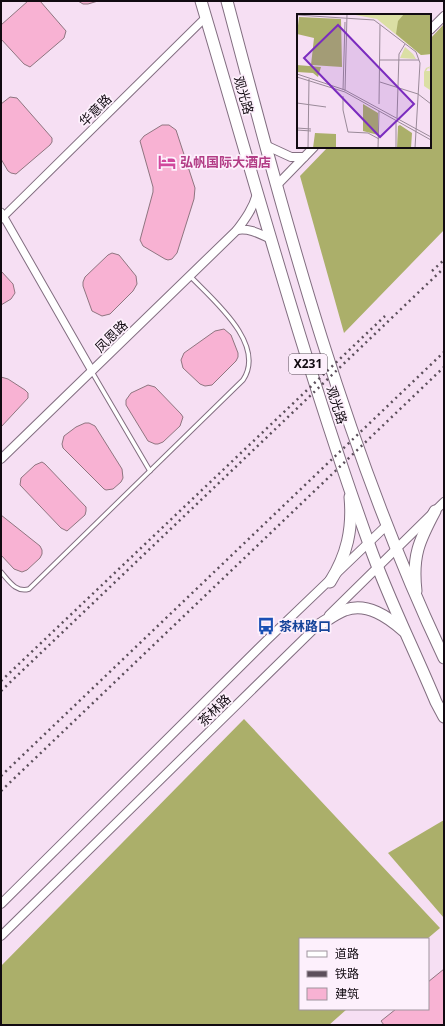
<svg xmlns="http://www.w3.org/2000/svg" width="445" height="1026" font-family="'Noto Sans','Noto Sans SC',sans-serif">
<rect width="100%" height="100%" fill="#f6dff3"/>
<g fill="#abaf6a">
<path d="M443 25 444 26V230L344 333 300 176 328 147H430V39Z"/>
<path d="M244 719 440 928 427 939H300V1009H347L329 1025H1V966Z"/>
<path d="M444 820V918L388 853Z"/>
</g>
<g fill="#f8b2d3" stroke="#8f7580">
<path d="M28 1H40L66 31 64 38 30 67 24 64 1 39V25Z"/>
<path d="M78 1H98L88 4H83Z"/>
<path d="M10 97 17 98 52 138V142L50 145 16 174 11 173 8 171 1 159V104Z"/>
<path d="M162 125H169L176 130 195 188 194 199 177 253 172 259 168 260 165 259 143 246 140 240 153 192V187L140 141 144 136Z"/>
<path d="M112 253 119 255 136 276 137 284 133 291 110 314 102 316 92 311 83 286V282L85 277 108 255Z"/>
<path d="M1 271 13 284 15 293 11 299 1 305Z"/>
<path d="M224 329 231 335 238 353V357L236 361 212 385 205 386 200 384 183 368 181 360 184 353 215 331Z"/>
<path d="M1 377 8 379 25 390 28 393V398L1 427Z"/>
<path d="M148 385 155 387 181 414 183 417 180 426 163 442 158 444H155L148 441 126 405V400L131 393Z"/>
<path d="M85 423H89L95 426 122 469 123 478 121 482 113 489 106 490 104 489 63 448 62 444 64 436 76 427Z"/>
<path d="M42 462 45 464 86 507V511L85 515 67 531 61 528 20 485 21 478 35 465Z"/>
<path d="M1 515 40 546 42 550V554L40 558 27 570 22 572 14 569 1 555Z"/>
<path d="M444 969V1025H384L381 1021 396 1009H428V982Z"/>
</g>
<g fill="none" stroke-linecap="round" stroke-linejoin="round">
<g stroke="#826e80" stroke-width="5.5">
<g id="service">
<path d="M92 372 150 471"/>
<path d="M1 572C9 581 16 593 29 589L243 380C267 344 212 299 190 276"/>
</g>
</g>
<g stroke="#826e80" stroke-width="9">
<g id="minor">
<path d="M1 212 92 371"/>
<path d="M1 219 206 17"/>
</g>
</g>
<g stroke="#826e80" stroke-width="10">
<g id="tertiary">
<path d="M430 30 444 16"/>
<path d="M265 145 291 157H304"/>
<path d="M277 185 314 147"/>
<path d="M257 194C253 208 246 218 237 230 250 228 260 234 271 239"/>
<path d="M1 459 237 230"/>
<path d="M329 615 444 502"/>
<path d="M1 904 267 640 386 526"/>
<path d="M1 936 320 623"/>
</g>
</g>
<g stroke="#826e80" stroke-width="13">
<g id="primary">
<path d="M201 1C255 183 305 366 369 544 388 598 414 649 436 702L444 717"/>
<path d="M227 1C286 224 345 449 444 658"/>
<path d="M330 582C347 555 353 529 350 497"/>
<path d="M416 591C412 556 419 541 435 511"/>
<path d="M317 626C326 621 335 614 345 610 367 602 388 617 404 631"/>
</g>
</g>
<use href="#service" stroke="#fff" stroke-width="3.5"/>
<use href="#minor" stroke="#fff" stroke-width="7"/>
<use href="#tertiary" stroke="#fff" stroke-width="8"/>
<use href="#primary" stroke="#fff" stroke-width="11"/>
<g stroke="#5c4f5b" stroke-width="2.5" stroke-dasharray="2 4" stroke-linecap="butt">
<path d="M432 271 444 260"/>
<path d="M1 681 385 316"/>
<path d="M1 691 444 268"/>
<path d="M1 776 444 352"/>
<path d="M1 791 444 367"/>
</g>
</g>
<defs>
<g id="hotel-bare" transform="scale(1.38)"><path d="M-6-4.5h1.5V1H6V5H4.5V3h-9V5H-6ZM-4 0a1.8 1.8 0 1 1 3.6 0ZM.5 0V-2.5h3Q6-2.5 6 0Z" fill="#d1479c" stroke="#fdf0fc" stroke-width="2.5" paint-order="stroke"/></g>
<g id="bus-bare" transform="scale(1.38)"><path d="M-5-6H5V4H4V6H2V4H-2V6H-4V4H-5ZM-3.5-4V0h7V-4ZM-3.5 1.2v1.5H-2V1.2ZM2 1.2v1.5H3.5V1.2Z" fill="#1a4fb4" stroke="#fdf0fc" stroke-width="2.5" paint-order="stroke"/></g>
</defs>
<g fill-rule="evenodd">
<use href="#hotel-bare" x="167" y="162"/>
<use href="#bus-bare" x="266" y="626"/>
</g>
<g text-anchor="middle" stroke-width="3.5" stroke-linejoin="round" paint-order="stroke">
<rect fill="#fdf0fc" stroke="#584f58" stroke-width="1" x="289" y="354" width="38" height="20" rx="3"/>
<g font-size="12" font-weight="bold" fill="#110a11">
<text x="308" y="368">X231</text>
</g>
<g font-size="13" fill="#110a11" stroke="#fdf0fc">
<text transform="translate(244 95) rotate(74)" y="5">观光路</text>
<text transform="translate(95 110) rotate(-45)" y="5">华意路</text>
<text transform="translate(111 336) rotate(-44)" y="5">凤恩路</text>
<text transform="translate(337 405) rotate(72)" y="5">观光路</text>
<text transform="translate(214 710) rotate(-44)" y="5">茶林路</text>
</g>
<g font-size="13" font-weight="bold" fill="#b23c85" stroke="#fdf0fc" text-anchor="start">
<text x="180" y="167">弘帆国际大酒店</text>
</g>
<g font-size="13" font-weight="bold" fill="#164399" stroke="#fdf0fc" text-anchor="start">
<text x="279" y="631">茶林路口</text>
</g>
</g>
<g transform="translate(297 14)">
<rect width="134" height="134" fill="#f6dff3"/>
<path d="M53 0H134V40L124 41 80 5ZM108 33 116 40 119 45 103 44ZM134 52 132 54 134 56 131 54 129 57H134L133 76 127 72V58L129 54Z" fill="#dbdfa4"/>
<path d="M107 0H134V40L124 41 99 20 101 7ZM2 3 44 5 45 53 14 51 17 24 0 20ZM0 51 24 53 21 63 16 59 0 58ZM66 90 81 99V121L66 117ZM103 111 115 119 114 134H100L101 112ZM18 119 39 120V134H16Z" fill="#abaf6a"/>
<path fill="none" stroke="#9a8a99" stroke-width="1" d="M0 1 77 6 119 38 123 49 118 134M83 46H122M0 60 48 76 134 123M0 63 48 78 134 126M83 68 121 80 134 90M46 76 48 8M48 77 50 0M46 82V96L51 118 71 119 82 125M0 89 29 93M82 90 83 11M100 104 102 40 108 30M99 107V134M0 114 14 115M0 116 14 117M11 134 12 65M81 134 82 97"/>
<path fill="#7b2cbf" fill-opacity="0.15" stroke="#7b2cbf" stroke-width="2" d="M41 11 117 90 83 123 7 44Z"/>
<rect width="134" height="134" fill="none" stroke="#110a11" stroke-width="2"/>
</g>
<rect width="445" height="1026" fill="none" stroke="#110a11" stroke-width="4"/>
<rect x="299" y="938" width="130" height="72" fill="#fdf0fc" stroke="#9f949e"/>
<rect x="307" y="951" width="20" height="6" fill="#ffffff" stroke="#9f949e"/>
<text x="335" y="958" font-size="12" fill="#110a11">道路</text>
<rect x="307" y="971" width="20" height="6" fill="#5c4f5b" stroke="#9f949e"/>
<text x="335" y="978" font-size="12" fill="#110a11">铁路</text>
<rect x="307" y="988" width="20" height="12" fill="#f8b2d3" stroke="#9f949e"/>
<text x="335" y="998" font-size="12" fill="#110a11">建筑</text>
</svg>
